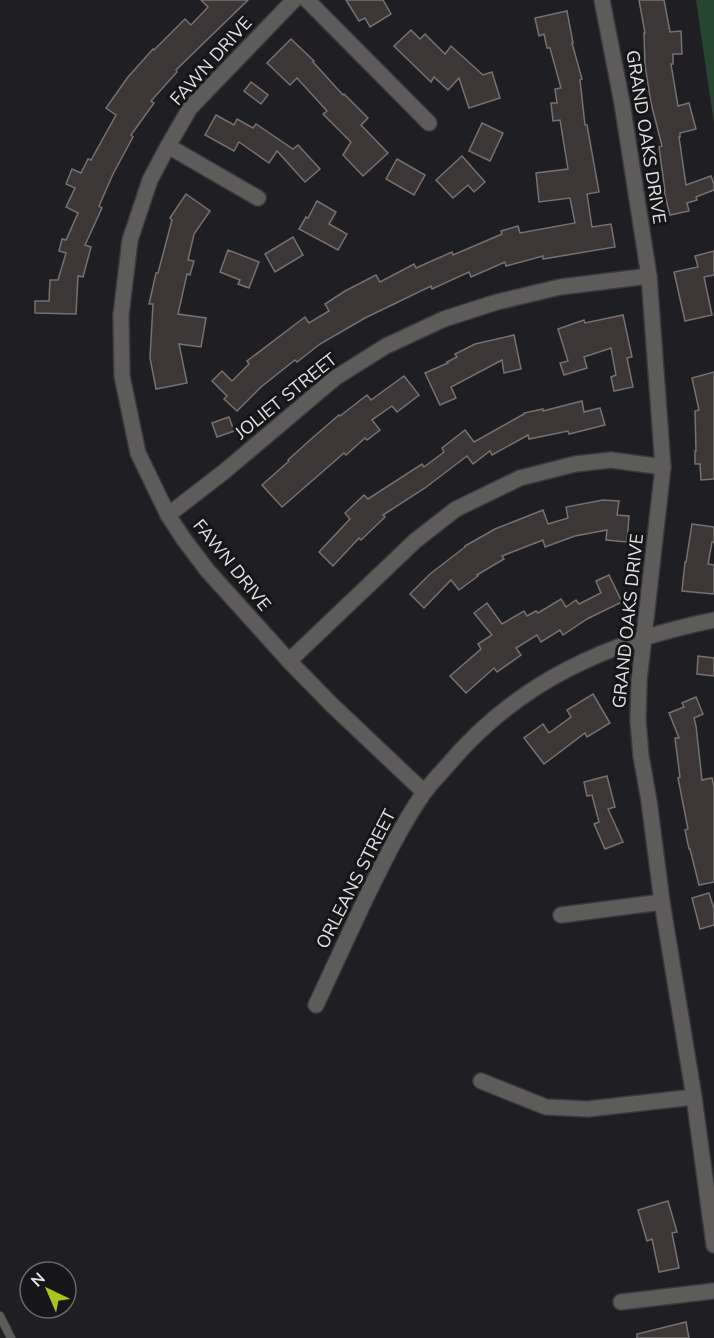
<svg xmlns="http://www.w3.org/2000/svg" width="714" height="1338" font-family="'Nunito Sans',sans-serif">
<rect width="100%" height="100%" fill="#1f1f23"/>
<path fill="#264631" d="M696 0H714V124Z"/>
<g fill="#3c3736" stroke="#767170" stroke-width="1.5">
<path d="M201 0H248L176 70 177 72 151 101 154 103 131 135 133 137 113 174 99 206 102 208 85 245 91 247 83 277 78 276 76 314 35 313V301H49L50 280H58L66 253 59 251 62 239 66 240 78 213 66 207 75 188 66 184 72 169 81 173 88 159 91 160 116 115 106 108 128 77 153 49 154 50 185 19 191 25 208 7Z"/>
<path d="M346 0H383L391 14 370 27 365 18 359 21Z"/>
<path d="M639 0H664L670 32 681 31 682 54H673V64H671L678 106 689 103 696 129 680 133V137H679L686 185 711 176 714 184V190L696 197 697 200 687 203 689 211 670 215 664 191H665L659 147 662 146 651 103 645 65 644 33H645Z"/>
<path d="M567 11 573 43H572L582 79 580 80 585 125H587L599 192 587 194 592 227 611 224 615 247 543 259V256L506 266 505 262 471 277 469 272 432 289 431 286 365 318 320 344 297 362 295 360 261 387 237 411 224 399 227 396 212 381 222 371 232 381 249 364 247 361 305 317 309 323 329 311 325 304 345 291 376 275 380 282 414 264 416 268 452 252 453 255 502 234 501 231 518 226 520 233 575 223 570 198 539 202 536 173 568 169 560 120 553 121 551 103H557L555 89 561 88 550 48H547L544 34 539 36 535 18Z"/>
<path d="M411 30 420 39 425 34 445 54 451 46 483 75 492 72 500 98 469 108 459 78 448 90 434 77 431 82 394 46Z"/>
<path d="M291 39 314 61 313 62 343 95 344 94 368 118 361 125 388 153 363 176 343 155 351 142 323 114 327 111 297 78 290 85 267 63Z"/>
<path d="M251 82 268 95 261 104 244 91Z"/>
<path d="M216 115 234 125 237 119 253 128 256 124 293 149 298 145 320 169 305 182 277 151 269 163 239 142 234 151 205 135Z"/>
<path d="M482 123 503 133 490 161 469 151Z"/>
<path d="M462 156 485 182 474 192 468 185 453 198 436 180Z"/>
<path d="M397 159 425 175 414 195 386 179Z"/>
<path d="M186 194 210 211 194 234 188 260 194 261 190 275 187 274 178 314 206 318 201 347 179 344 187 383 156 389 150 358 153 304H149L156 273H158L172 220 170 218Z"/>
<path d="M317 201 336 212 329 224 347 234 338 250 299 229 306 217 308 218Z"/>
<path d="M293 237 303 255 275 272 265 254Z"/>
<path d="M228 250 259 262 249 288 238 284 240 280 220 272Z"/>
<path d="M714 251V275L704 277 712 315 685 321 674 272 698 267 695 256Z"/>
<path d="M623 315 632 357 627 358 633 387 614 391 611 377 616 375 611 348 584 357 587 368 564 375 560 363 568 361 558 329 584 320 585 323Z"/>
<path d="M514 335 521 369 504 373 502 360 451 387 456 398 440 405 425 373 448 363 447 362 457 357 455 354 475 344Z"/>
<path d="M714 372V479L701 480 700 464H695V451H696L695 411 699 410 692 378Z"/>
<path d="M404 376 419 395 397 412 392 406 372 420 380 430 367 440 365 438 346 455 344 453 282 507 262 485 289 461 288 460 310 440 339 415 340 416 367 395 371 400Z"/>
<path d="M582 401 584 412 600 408 605 425 569 434 568 431 529 439 528 435 492 455 490 451 473 464 467 456 425 488 383 515 385 517 361 540 359 538 333 566 319 552 350 519 345 513 364 495 368 499 422 464 424 467 444 452 442 448 465 430 474 442 524 414V413L543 409V411Z"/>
<path d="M229 417 234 431 217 437 212 423Z"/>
<path d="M603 500 619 501 617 515 629 516 627 542 606 540 607 530 575 536 545 547 543 540 502 556 504 559 477 575 478 576 459 590 451 580 424 608 410 594 430 574 465 547V546L495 529 543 510 548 524 568 518 566 507Z"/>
<path d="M692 524 714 527V542H712L708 564 714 565V594L682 591 685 562H686Z"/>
<path d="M609 575 622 602 587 619 563 635 560 630 541 642 537 635 516 648 521 655 497 672 494 668 466 693 450 676 481 649 478 644 492 635 474 613 487 603 502 624 524 611 527 616 536 611 538 613 561 599 566 607 576 600 579 604 601 593 596 581Z"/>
<path d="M698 656 714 658V676L697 674Z"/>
<path d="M593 694 610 723 587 737 585 733 544 764 524 738 543 724 549 733 571 717 567 710Z"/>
<path d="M696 697 703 714 694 718 696 726 702 780 712 778 714 786V882L699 885 690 849H689L685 830 688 829 678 778 680 777 675 738H679L669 713 684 707 682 703Z"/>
<path d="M607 776 615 807 608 809 623 842 605 849 594 824 599 822 592 795 587 796 584 782Z"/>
<path d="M709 893 714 909V925L700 929 692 898Z"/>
<path d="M668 1201 677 1232 672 1233 679 1268 659 1272 652 1239 647 1241 638 1210Z"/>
<path d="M686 1322 689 1338H637V1334Z"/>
</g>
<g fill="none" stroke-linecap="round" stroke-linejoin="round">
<g stroke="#3a3a3e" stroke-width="10">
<path id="service" d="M0 1316 11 1338"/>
</g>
<g stroke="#3a3a3e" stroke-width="18">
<g id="minor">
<path d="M294 0 190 108 168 146 150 180 130 240 121 315 122 376 138 453 168 515 183 538 207 570 289 661 332 705 424 792"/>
<path d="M307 0 429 123"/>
<path d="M602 0 622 103 649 276 663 467 639 681 638 721 641 756 649 801 662 902 694 1097 714 1245"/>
<path d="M168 146 258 198"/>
<path d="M168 515 225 471 335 378 386 346 444 319 497 302 560 287 649 276"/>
<path d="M289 661 415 541 456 509 520 478 575 464 611 460 663 467"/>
<path d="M561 915 662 902"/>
<path d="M316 1005C331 972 347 939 362 906 381 867 399 829 423 794 430 784 439 775 447 766 517 682 609 641 714 620"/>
<path d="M481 1081 546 1107 588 1109 694 1097"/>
<path d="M621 1302 714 1291"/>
</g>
</g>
<use href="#service" stroke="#5e5b5b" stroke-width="8"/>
<use href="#minor" stroke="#5e5b5b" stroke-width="15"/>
</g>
<g text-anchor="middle" stroke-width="6" stroke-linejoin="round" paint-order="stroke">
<g font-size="18" fill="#e3e3e5" stroke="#161619">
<text transform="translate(211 61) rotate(-48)" y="6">FAWN DRIVE</text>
<text transform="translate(646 137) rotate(81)" y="6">GRAND OAKS DRIVE</text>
<text transform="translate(286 396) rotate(-39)" y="6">JOLIET STREET</text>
<text transform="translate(232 565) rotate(51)" y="6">FAWN DRIVE</text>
<text transform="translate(628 621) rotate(-84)" y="6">GRAND OAKS DRIVE</text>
<text transform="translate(356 879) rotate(-63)" y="6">ORLEANS STREET</text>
</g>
</g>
<g transform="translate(48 1290) rotate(316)"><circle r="28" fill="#161619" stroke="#68686b" stroke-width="1.5"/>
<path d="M0-4.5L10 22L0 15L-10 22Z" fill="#a8c71c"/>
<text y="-9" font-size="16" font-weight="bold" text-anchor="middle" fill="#e3e3e5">N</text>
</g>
</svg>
